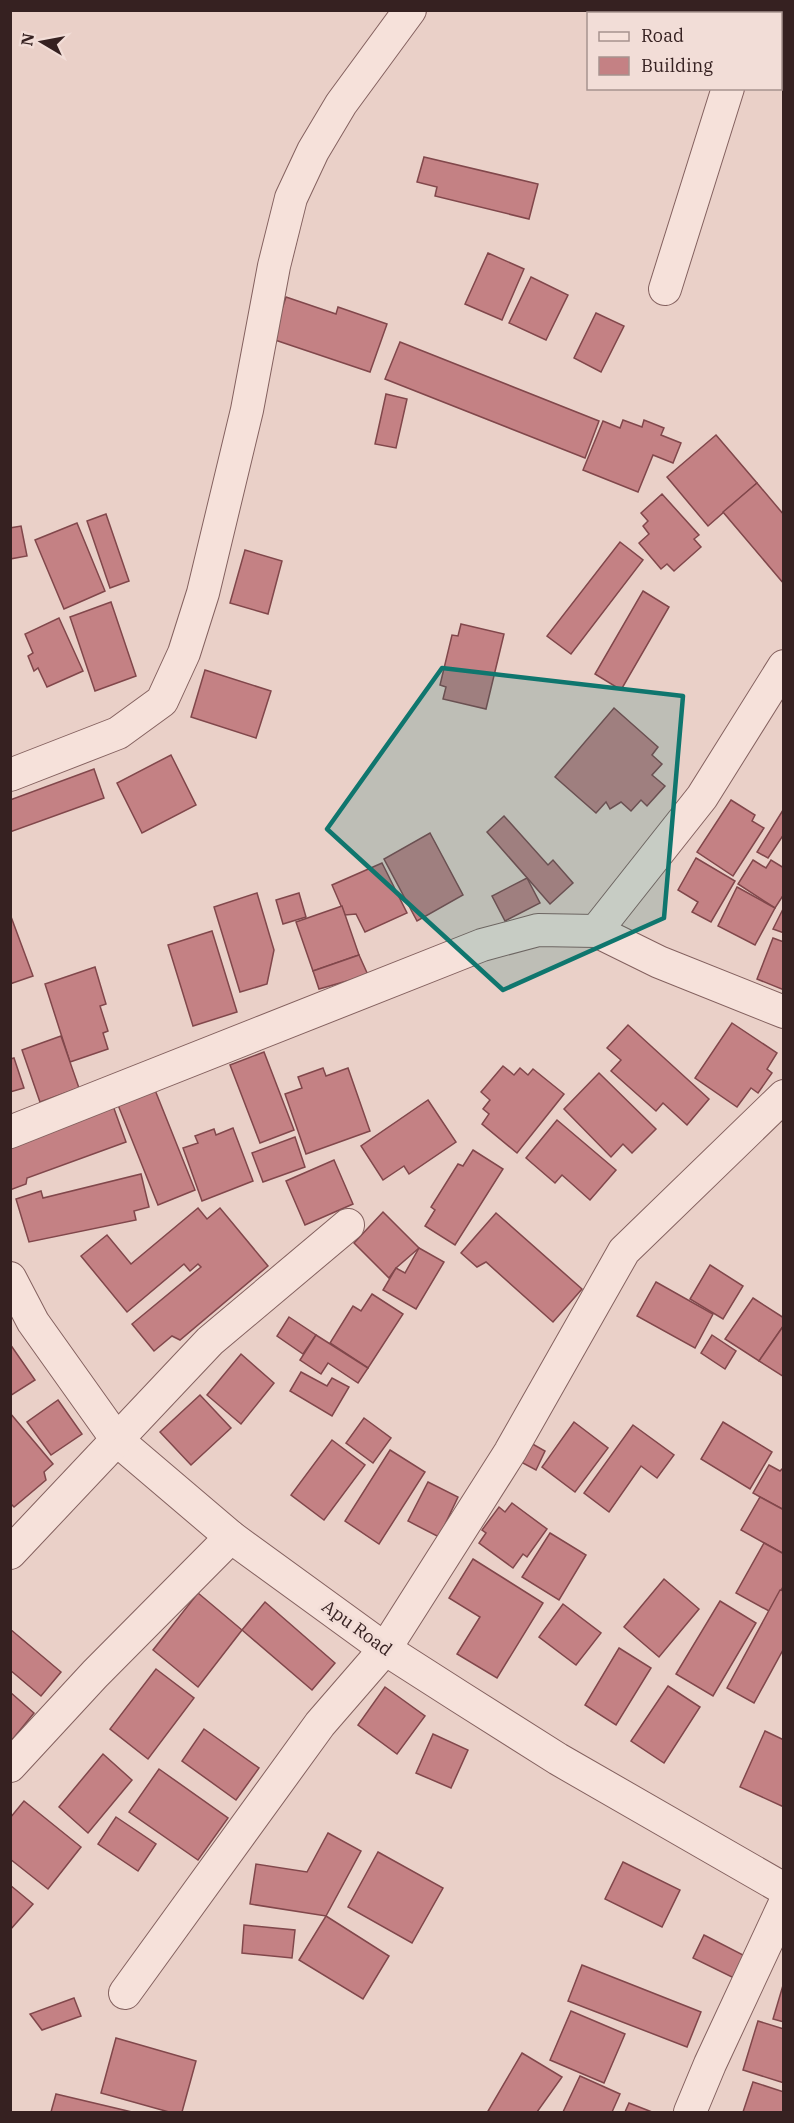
<svg xmlns="http://www.w3.org/2000/svg" width="794" height="2123" font-family="'IBM Plex Serif',serif">
<rect width="100%" height="100%" fill="#ead0c8"/>
<g fill="#c48184" stroke="#81474b" stroke-width="1.5">
<path d="M424 157 538 184 529 219 435 196 437 187 417 182Z"/>
<path d="M488 253 524 269 502 320 465 304Z"/>
<path d="M531 277 568 295 546 340 509 323Z"/>
<path d="M286 297 336 314 338 307 387 324 370 372 272 339Z"/>
<path d="M596 313 624 326 601 372 574 358Z"/>
<path d="M400 342 599 421 585 458 385 379Z"/>
<path d="M386 394 407 399 396 448 375 444Z"/>
<path d="M623 420 642 427 644 420 664 428 661 435 681 443 673 463 653 455 638 492 583 470 603 421 620 428Z"/>
<path d="M716 435 757 483 708 526 667 477Z"/>
<path d="M757 483 784 515V584L723 512Z"/>
<path d="M662 494 699 535 694 539 701 547 674 571 667 564 661 569 639 543 649 534 643 526 648 521 641 513Z"/>
<path d="M106 514 129 581 110 588 87 521Z"/>
<path d="M77 523 105 591 64 609 35 540Z"/>
<path d="M21 526 27 556 10 559V528Z"/>
<path d="M620 542 643 560 571 654 547 636Z"/>
<path d="M245 550 282 561 268 614 230 603Z"/>
<path d="M643 591 669 607 621 690 595 674Z"/>
<path d="M111 602 136 676 95 691 70 617Z"/>
<path d="M59 618 83 671 47 687 38 668 34 671 28 656 33 653 25 634Z"/>
<path d="M461 624 504 634 486 709 443 699 446 687 440 685 452 635 458 636Z"/>
<path d="M205 670 271 691 256 738 191 717Z"/>
<path d="M614 708 658 747 652 755 662 764 652 775 665 786 647 806 641 800 631 811 621 802 610 809 606 802 596 813 555 777Z"/>
<path d="M171 755 196 805 142 833 117 783Z"/>
<path d="M94 769 104 798 10 832V800Z"/>
<path d="M731 800 755 815 752 821 764 828 733 876 697 852Z"/>
<path d="M783 810 784 834 768 858 757 852Z"/>
<path d="M504 816 548 865 553 860 573 883 550 904 487 832Z"/>
<path d="M430 833 463 895 417 921 384 859Z"/>
<path d="M696 858 735 881 711 922 692 912 698 902 678 890Z"/>
<path d="M753 860 766 868 771 860 784 868V894L775 908 738 884Z"/>
<path d="M382 863 407 913 365 932 356 914 345 915 332 885Z"/>
<path d="M527 878 540 903 505 921 492 896Z"/>
<path d="M737 887 775 908 755 945 718 926Z"/>
<path d="M257 893 274 950 267 984 240 992 214 907Z"/>
<path d="M299 893 306 917 283 924 276 900Z"/>
<path d="M342 906 359 955 313 971 296 922Z"/>
<path d="M784 907V933L773 929Z"/>
<path d="M10 914 33 976 10 984Z"/>
<path d="M212 931 237 1012 193 1026 168 945Z"/>
<path d="M773 938 784 942V990L757 979Z"/>
<path d="M359 955 368 975 319 989 313 971Z"/>
<path d="M95 967 106 1004 100 1006 108 1031 103 1033 108 1049 70 1062 45 984Z"/>
<path d="M732 1023 777 1053 767 1069 772 1073 758 1093 751 1088 737 1107 695 1078Z"/>
<path d="M628 1025 709 1099 687 1125 663 1103 656 1111 611 1071 621 1060 607 1048Z"/>
<path d="M61 1036 79 1088 40 1102 22 1050Z"/>
<path d="M264 1052 294 1130 260 1143 230 1065Z"/>
<path d="M14 1058 24 1088 10 1092V1059Z"/>
<path d="M503 1066 514 1075 520 1068 528 1075 533 1069 564 1094 517 1153 482 1124 489 1114 483 1109 490 1100 481 1092Z"/>
<path d="M323 1068 326 1076 348 1068 370 1131 306 1154 285 1094 302 1088 298 1077Z"/>
<path d="M599 1073 656 1129 632 1153 623 1144 611 1157 564 1109Z"/>
<path d="M155 1090 195 1190 158 1205 118 1105Z"/>
<path d="M428 1100 456 1142 409 1174 404 1166 383 1180 361 1146Z"/>
<path d="M112 1103 126 1142 27 1178 26 1184 10 1190V1141Z"/>
<path d="M557 1120 616 1170 590 1200 562 1175 555 1183 526 1158Z"/>
<path d="M233 1128 253 1181 202 1201 183 1148 198 1143 195 1136 214 1129 216 1135Z"/>
<path d="M295 1137 305 1167 263 1182 252 1153Z"/>
<path d="M473 1150 503 1169 455 1245 425 1226 435 1210 431 1207 458 1164 463 1166Z"/>
<path d="M334 1160 353 1204 305 1225 286 1181Z"/>
<path d="M141 1174 149 1207 134 1211 136 1220 29 1242 16 1199 41 1191 43 1198Z"/>
<path d="M198 1208 207 1219 220 1208 268 1266 180 1340 172 1336 154 1351 132 1324 201 1267 198 1264 190 1271 184 1264 127 1312 81 1256 107 1235 131 1264Z"/>
<path d="M383 1212 419 1248 396 1268 389 1278 354 1243Z"/>
<path d="M496 1213 582 1289 553 1322 486 1262 477 1267 461 1253Z"/>
<path d="M419 1248 444 1262 416 1309 383 1290 396 1268 405 1273Z"/>
<path d="M710 1265 743 1286 723 1319 690 1299Z"/>
<path d="M656 1282 713 1314 695 1348 637 1316Z"/>
<path d="M372 1294 403 1314 368 1368 330 1343 353 1306 361 1311Z"/>
<path d="M753 1298 784 1318V1325L759 1361 725 1339Z"/>
<path d="M289 1317 316 1335 303 1354 277 1336Z"/>
<path d="M784 1325V1377L759 1361Z"/>
<path d="M316 1335 368 1368 358 1383 328 1363 321 1374 300 1360Z"/>
<path d="M712 1335 736 1351 725 1369 701 1353Z"/>
<path d="M10 1344 35 1380 10 1396Z"/>
<path d="M241 1354 274 1383 241 1424 207 1395Z"/>
<path d="M301 1372 327 1386 332 1378 349 1387 332 1416 290 1391Z"/>
<path d="M200 1395 231 1428 191 1465 160 1432Z"/>
<path d="M58 1400 82 1434 51 1455 27 1422Z"/>
<path d="M10 1413 53 1464 44 1472 46 1480 14 1507 10 1503Z"/>
<path d="M364 1418 391 1438 373 1463 346 1443Z"/>
<path d="M574 1422 608 1448 575 1492 542 1467Z"/>
<path d="M723 1422 772 1452 750 1489 701 1459Z"/>
<path d="M633 1425 674 1455 657 1478 641 1466 609 1512 584 1493Z"/>
<path d="M332 1440 365 1465 324 1520 291 1495Z"/>
<path d="M529 1442 545 1451 536 1470 519 1461Z"/>
<path d="M390 1450 425 1472 379 1544 345 1521Z"/>
<path d="M769 1465 780 1471 784 1467V1510L753 1493Z"/>
<path d="M428 1482 458 1497 439 1537 408 1521Z"/>
<path d="M760 1497 784 1510V1554L741 1530Z"/>
<path d="M512 1503 547 1529 527 1557 523 1554 513 1568 479 1543 486 1533 482 1530 499 1507 505 1512Z"/>
<path d="M550 1533 586 1555 559 1600 522 1577Z"/>
<path d="M764 1543 784 1554V1585L769 1611 736 1593Z"/>
<path d="M473 1559 543 1603 497 1678 457 1654 480 1617 449 1598Z"/>
<path d="M664 1579 699 1609 659 1657 624 1627Z"/>
<path d="M780 1590 784 1591V1648L754 1703 727 1688Z"/>
<path d="M198 1593 242 1630 198 1687 153 1650Z"/>
<path d="M720 1601 756 1623 713 1696 676 1674Z"/>
<path d="M265 1602 335 1663 312 1690 242 1630Z"/>
<path d="M563 1604 601 1633 576 1665 539 1637Z"/>
<path d="M10 1629 61 1672 41 1696 10 1670Z"/>
<path d="M619 1648 651 1668 616 1725 585 1705Z"/>
<path d="M156 1669 194 1698 148 1759 110 1729Z"/>
<path d="M668 1686 700 1707 664 1763 631 1741Z"/>
<path d="M385 1687 425 1716 397 1754 358 1725Z"/>
<path d="M10 1692 34 1713 12 1740 10 1739Z"/>
<path d="M204 1729 259 1768 236 1800 182 1761Z"/>
<path d="M765 1731 784 1740V1807L740 1787Z"/>
<path d="M433 1734 468 1750 451 1788 416 1773Z"/>
<path d="M103 1754 132 1780 88 1833 59 1807Z"/>
<path d="M159 1769 228 1818 198 1860 129 1812Z"/>
<path d="M24 1801 81 1847 48 1889 10 1859V1818Z"/>
<path d="M116 1817 156 1844 138 1871 98 1844Z"/>
<path d="M328 1833 361 1851 326 1916 250 1904 256 1864 307 1872Z"/>
<path d="M378 1852 443 1888 412 1943 348 1907Z"/>
<path d="M623 1862 680 1890 662 1927 605 1899Z"/>
<path d="M10 1885 33 1904 10 1930Z"/>
<path d="M326 1916 389 1956 363 1999 299 1960Z"/>
<path d="M244 1925 295 1930 292 1958 242 1953Z"/>
<path d="M704 1935 745 1956 734 1978 693 1958Z"/>
<path d="M582 1965 701 2012 687 2047 568 2001Z"/>
<path d="M784 1982V2022L773 2019Z"/>
<path d="M74 1998 81 2016 42 2030 30 2014Z"/>
<path d="M571 2011 625 2034 604 2083 550 2060Z"/>
<path d="M758 2021 784 2029V2083L743 2070Z"/>
<path d="M116 2038 196 2061 182 2112H169L101 2093Z"/>
<path d="M522 2053 562 2077 537 2112H491L488 2111Z"/>
<path d="M580 2076 620 2094 612 2112H563Z"/>
<path d="M753 2082 784 2092V2112H743Z"/>
<path d="M56 2094 132 2112H51Z"/>
<path d="M629 2103 652 2112H625Z"/>
</g>
<g fill="none" stroke-linecap="round" stroke-linejoin="round">
<g stroke="#84615f" stroke-width="34">
<g id="street">
<path d="M745 10 751 13"/>
<path d="M665 289 728 88"/>
<path d="M10 775 118 733 162 701 184 653 203 593 247 410 274 266 291 198 313 151 341 104 410 10"/>
<path d="M596 931 702 797 784 666"/>
<path d="M10 1132 482 945 538 930 596 931 659 962 784 1012"/>
<path d="M10 1278 33 1322 117 1440 231 1537 385 1649 460 1697 558 1759 784 1889"/>
<path d="M10 1553 210 1341 348 1225"/>
<path d="M10 1766 95 1674 231 1537"/>
<path d="M125 1993 320 1724 385 1649 510 1452 624 1251 784 1096"/>
<path d="M690 2112 710 2064 784 1905"/>
</g>
</g>
<use href="#street" stroke="#f6e1da" stroke-width="32"/>
</g>
<path fill="#0f766e" fill-opacity="0.2" stroke="#0f766e" stroke-width="4.5" stroke-linejoin="round" d="M442 668 683 696 664 918 503 990 327 829Z"/>
<g text-anchor="middle" stroke-width="6" stroke-linejoin="round" paint-order="stroke">
<g font-size="18" fill="#362121" stroke="#f2ddd7">
<text transform="translate(357 1628) rotate(36)" y="6">Apu Road</text>
</g>
</g>
<rect width="794" height="2123" fill="none" stroke="#362121" stroke-width="24"/>
<rect x="587" y="12" width="195" height="78" fill="#f2ddd7" stroke="#a7928e" stroke-width="1.5"/>
<rect x="599" y="32" width="30" height="9" fill="#f6e1da" stroke="#a7928e" stroke-width="1.5"/>
<text x="641" y="42" font-size="18" fill="#362121">Road</text>
<rect x="599" y="57" width="30" height="18" fill="#c48184" stroke="#a7928e" stroke-width="1.5"/>
<text x="641" y="72" font-size="18" fill="#362121">Building</text>
<g transform="translate(42 42) rotate(280)" stroke="#f2ddd7" stroke-width="4.5" paint-order="stroke">
<path d="M0-4.5L10 22L0 15L-10 22Z" fill="#362121"/>
<text y="-9" font-size="16" font-weight="bold" text-anchor="middle" fill="#362121">N</text>
</g>
</svg>
